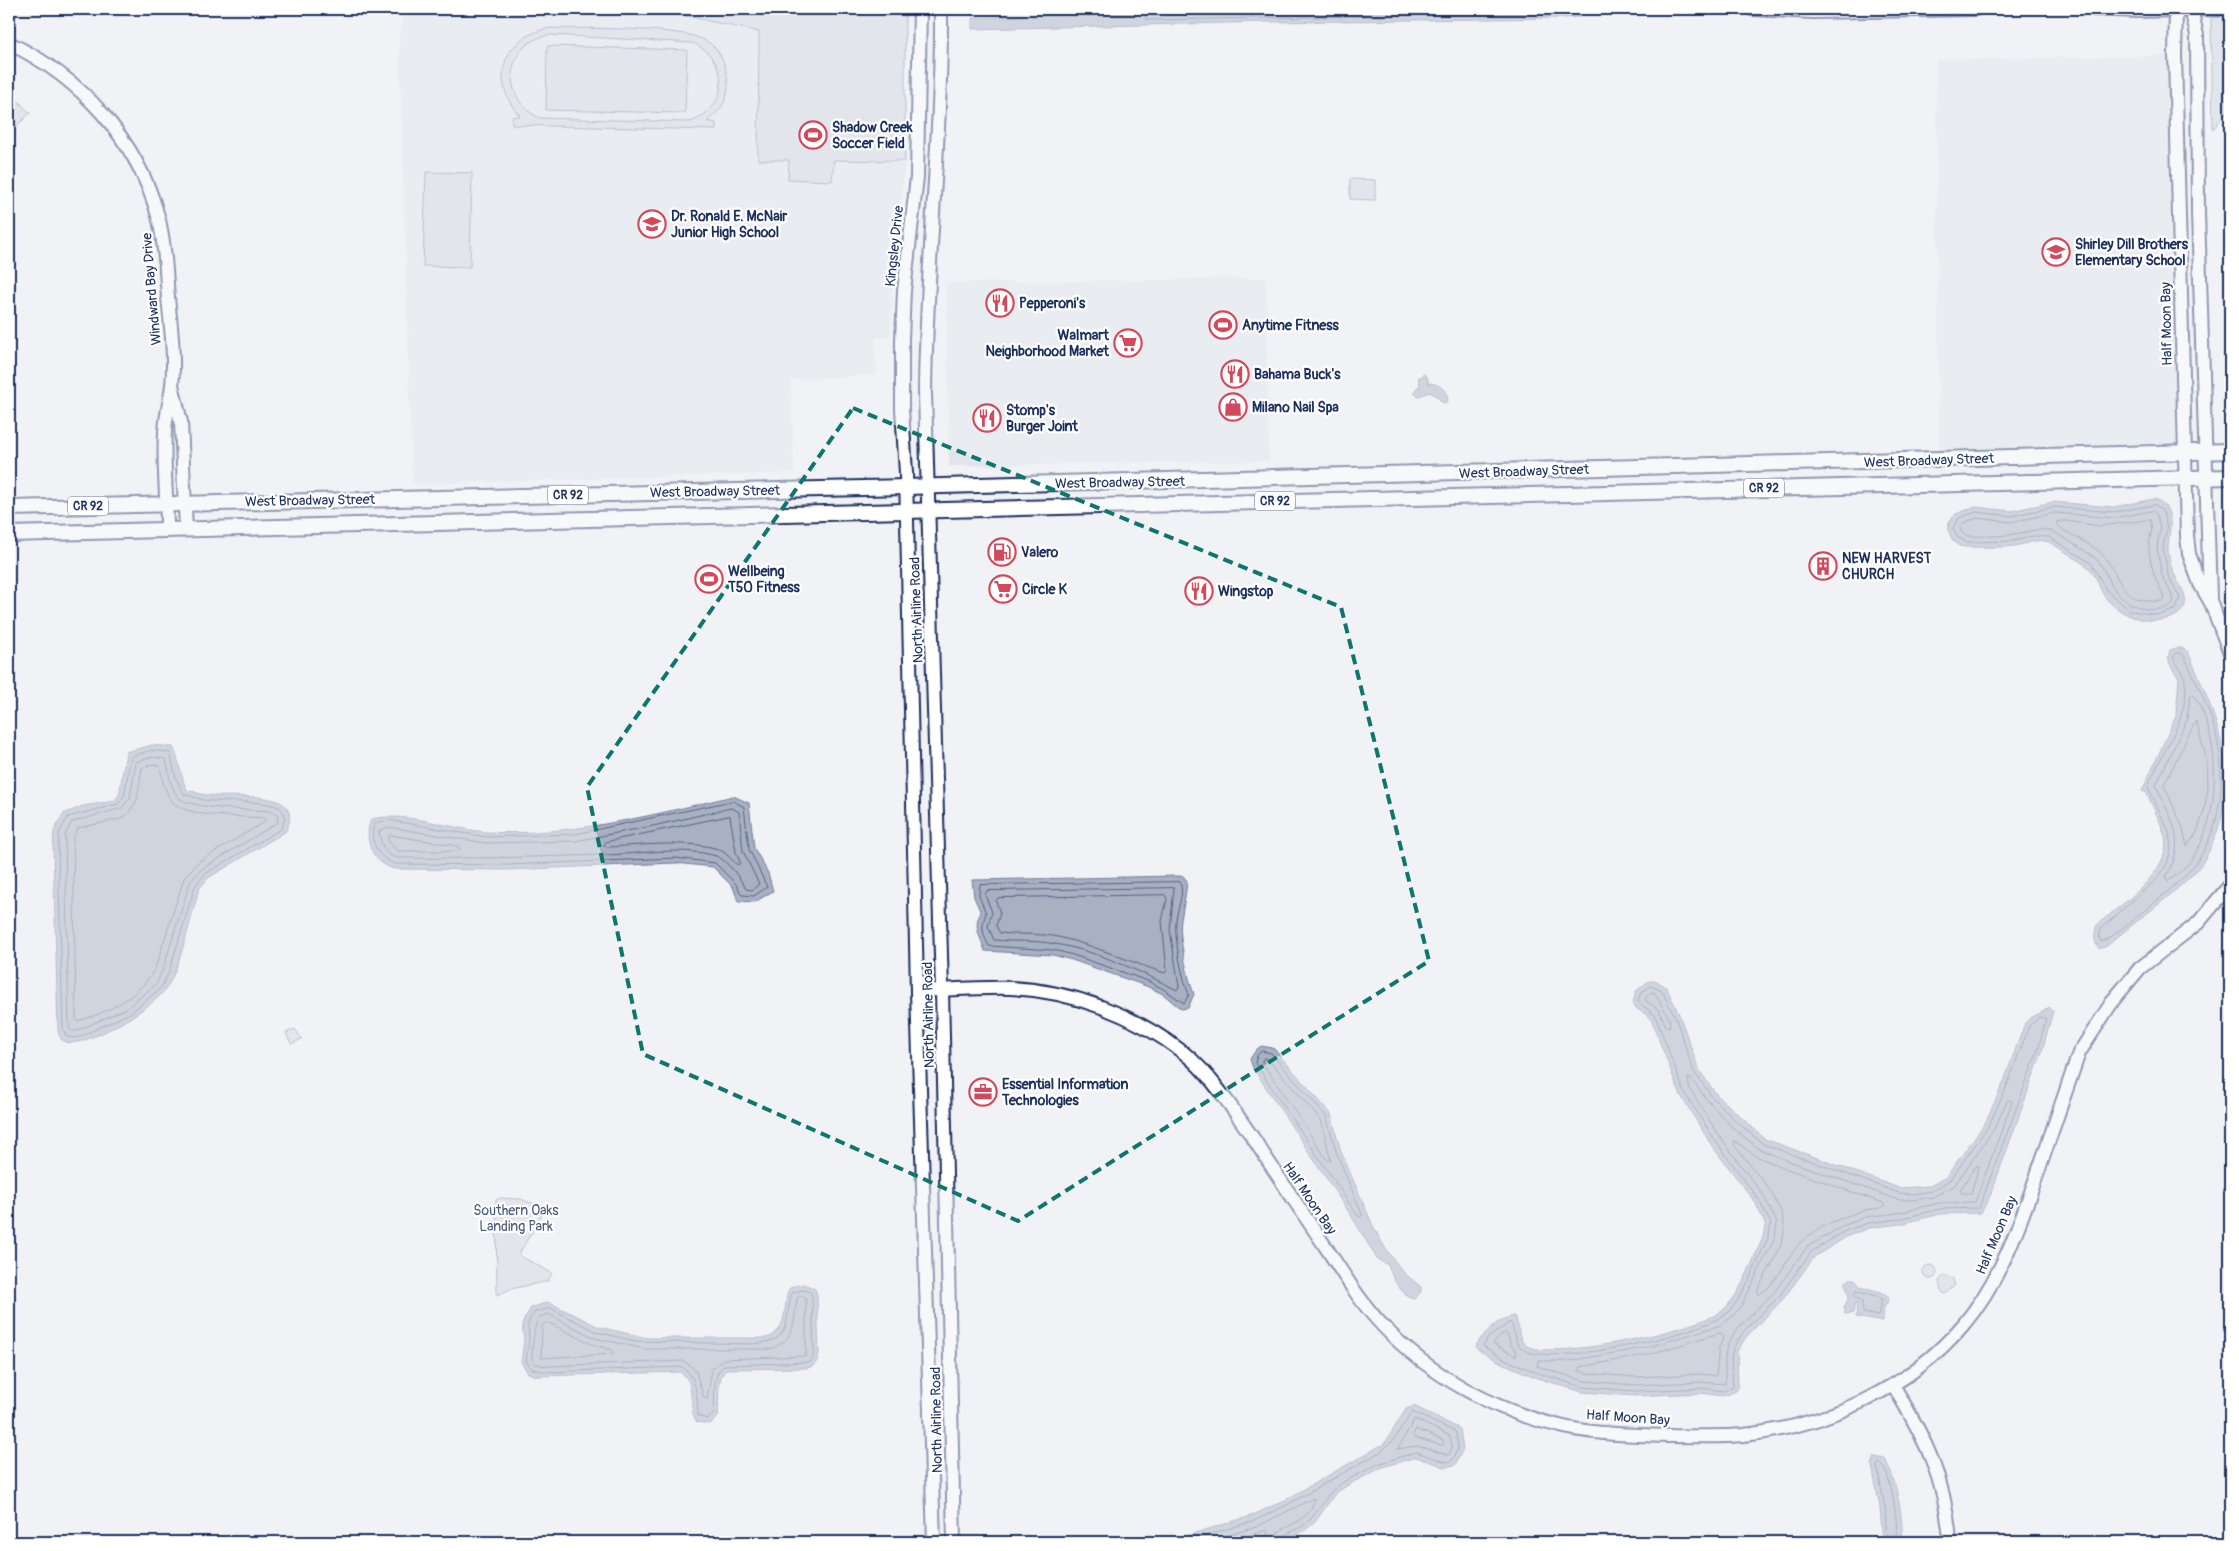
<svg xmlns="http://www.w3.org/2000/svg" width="2239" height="1551" font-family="Pangolin,sans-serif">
<rect width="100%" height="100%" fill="#f1f2f5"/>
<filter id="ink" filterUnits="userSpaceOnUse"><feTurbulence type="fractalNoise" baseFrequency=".02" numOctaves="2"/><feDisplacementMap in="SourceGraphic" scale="10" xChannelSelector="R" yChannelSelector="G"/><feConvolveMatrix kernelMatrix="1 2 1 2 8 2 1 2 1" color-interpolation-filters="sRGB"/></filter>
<g filter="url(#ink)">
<g fill="#e1e4ea">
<path d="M405 9H655L759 32 758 160 905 161 893 287 891 336 875 338 877 375 791 380 794 473 412 484 399 36Z"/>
<path d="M2175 55 2176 443 1939 460 1936 60Z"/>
<path d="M1266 278 1269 461 949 466 946 283Z"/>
</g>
<g fill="#d2d6df" stroke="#76829e" fill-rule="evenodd">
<path d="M655 9H905V161L834 160 832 181 788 179 789 160H758L759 32Z"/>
<path d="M2230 17V108L2213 129 2211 18Z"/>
<path d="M550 28C583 29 682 26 706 41 719 48 725 62 727 76 731 96 722 110 707 121L716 123V130L512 125V117L520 116C488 80 503 36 550 28ZM551 35 693 43C731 61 730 108 690 122L540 118C499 100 504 40 551 35Z"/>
<path d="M547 46 687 50 685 113 546 110Z"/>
<path d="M16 99 30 113 9 134V107Z"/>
<path d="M426 172 472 173 470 267 423 266Z"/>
<path d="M1350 179 1375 180V200L1350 199Z"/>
<path d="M295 1029 302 1039 291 1044 286 1033Z"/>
<path d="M500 1198 520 1199 546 1208 520 1252V1256L552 1273 548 1281 511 1289 497 1295 496 1200Z"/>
<circle cx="1930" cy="1272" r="7"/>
<path d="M1944 1275 1953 1279 1955 1285 1945 1294 1941 1291 1939 1281Z"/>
</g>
<g fill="#a8b0c2" stroke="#707c9a">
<path d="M1158 9H1588L1579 17 1562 18 1270 22 972 29V18L1127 13Z"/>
<path d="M1424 374 1428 378V383C1438 383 1448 390 1448 401L1444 403C1438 400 1436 394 1429 392L1419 396 1415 394 1414 391 1420 385 1418 378Z"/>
<path d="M2154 499C2177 505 2169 532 2168 548 2168 554 2170 561 2171 566 2174 580 2188 590 2185 605 2182 615 2170 619 2161 620 2139 623 2113 612 2102 592 2098 584 2096 576 2090 569 2087 565 2053 544 2049 542 2036 538 2027 544 2015 546 2000 548 1982 547 1966 547L1959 546 1952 539 1948 529 1949 521 1956 514 1975 507 2011 511 2053 502 2114 507Z"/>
<path d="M2230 506V565V547L2225 533 2226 521Z"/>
<path d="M2176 648H2182L2188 652C2214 712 2239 766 2217 832 2212 845 2205 862 2195 872 2168 900 2136 920 2107 946L2099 949C2093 940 2094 935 2097 925 2121 904 2176 870 2164 833 2160 819 2152 807 2147 793L2142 791 2176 716 2179 678C2172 669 2166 661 2170 650Z"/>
<path d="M152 745 173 747C180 761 180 776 187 790 193 791 199 794 206 795 225 798 268 793 283 804 293 811 290 824 285 832L208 878 199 889C192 913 179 972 165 990 153 1007 84 1049 66 1042 60 1040 59 1035 58 1030L53 848 54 831 63 814 83 806 114 801 119 795 126 752Z"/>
<path d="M733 796 749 803 754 848 768 873 773 891 755 902 738 901 733 887 713 867 675 863 507 870 394 869C372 862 363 841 371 819 408 811 449 829 487 832 568 837 654 815 733 796Z"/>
<path d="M1179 876 1184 877 1187 881C1186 895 1183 907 1181 920 1178 936 1188 979 1194 994L1188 1008 1181 1009 1163 994 1146 986 1072 960 1053 955 985 951C981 938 972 925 981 913L974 897 972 880Z"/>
<path d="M1649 981H1657L1666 987 1679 1014 1699 1070 1716 1094 1765 1139 1899 1188 1930 1186 1946 1177 1985 1123 2003 1084 2025 1023C2033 1014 2043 1014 2049 1007L2053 1011 2041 1055 1991 1194 1981 1213 1940 1214 1900 1224 1869 1228 1848 1236 1814 1257 1784 1298 1747 1336 1737 1351 1738 1387 1736 1391 1724 1396 1701 1393 1635 1396 1582 1392 1537 1378 1500 1362 1480 1351 1476 1346C1482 1334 1500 1317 1514 1316 1521 1325 1516 1340 1527 1346 1553 1361 1701 1329 1723 1310 1741 1295 1755 1254 1765 1233L1766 1226 1755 1202 1712 1146 1680 1094 1650 1017 1636 1008 1633 1003 1636 991Z"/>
<path d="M1261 1046 1273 1048 1331 1114 1341 1152 1373 1226 1385 1248 1404 1273 1421 1287V1292L1415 1298C1402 1298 1391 1276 1388 1265L1377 1259 1352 1217 1253 1068 1250 1059 1256 1050Z"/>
<path d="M1850 1279H1855L1860 1287 1887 1295 1889 1299 1884 1308 1883 1322 1856 1317 1857 1303H1855L1853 1313 1845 1314 1844 1307 1849 1297 1845 1283Z"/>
<path d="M804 1284 815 1289 817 1295 819 1354C817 1362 816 1366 807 1368L727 1369C715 1378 720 1403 718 1417L710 1424 697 1422C686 1408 698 1383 680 1372L536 1376 528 1373 521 1362 524 1340 522 1324 526 1316 531 1308 548 1302 599 1327 647 1338H767C788 1330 783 1309 788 1291L791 1287Z"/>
<path d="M1414 1406 1460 1429 1463 1449 1455 1465 1445 1467 1416 1457 1383 1467 1346 1486 1334 1495 1315 1522 1304 1531 1281 1542H1166L1251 1516 1287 1499 1385 1443 1406 1409Z"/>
<path d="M1875 1457 1885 1459C1898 1485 1902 1514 1903 1542H1883L1880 1508 1872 1465Z"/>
</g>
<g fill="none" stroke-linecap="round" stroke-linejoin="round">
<g stroke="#536386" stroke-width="1">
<path d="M1149 9 1145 17 1147 20 1562 13 1577 12 1582 9"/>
<path d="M1156 9 1158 14 1434 9"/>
<path d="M2156 505 2163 512 2167 528 2163 547 2168 575 2180 598 2176 609 2159 615 2131 611 2107 591 2091 563 2049 537 2033 536 2014 541 1967 542 1957 537 1953 528 1959 518 1976 512 2011 516 2054 507 2114 512Z"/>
<path d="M2153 511 2157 515 2160 529 2157 547 2162 576 2174 599 2172 605C2152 616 2126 606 2114 589 2107 580 2105 568 2096 559 2093 555 2056 533 2051 531 2037 527 2027 533 2013 534 1999 537 1982 536 1967 536L1962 533 1960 527 1963 523 1977 518 2011 522 2055 513 2114 518Z"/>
<path d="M2150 520C2154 531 2149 537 2149 548 2150 566 2156 582 2165 598 2162 602 2157 602 2151 601 2117 599 2120 572 2101 553 2088 541 2067 536 2056 523L2058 521H2066L2099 526Z"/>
<path d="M2175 653H2180L2184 656C2193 675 2203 695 2210 715 2228 763 2226 826 2192 868 2180 882 2164 895 2150 906 2140 914 2111 939 2101 942L2099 935 2102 928 2158 878 2167 864 2171 849 2169 832 2148 787C2159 755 2194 712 2184 677 2181 669 2175 664 2173 656Z"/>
<path d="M2193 694C2226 741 2223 850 2168 881L2166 877C2188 840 2171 820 2156 785L2187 720 2190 696Z"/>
<path d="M2196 721 2207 761 2208 788 2204 812 2196 834 2187 846 2182 826 2164 785Z"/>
<path d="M152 750 170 753 176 778 184 794C190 796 197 798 203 800 221 803 266 799 280 808 287 814 285 823 281 829L205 874 195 886 169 972 161 988 130 1013 77 1038 67 1037 63 1029 58 848 59 833 68 817 118 804 124 796 131 757Z"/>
<path d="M153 757 166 759C169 771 169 784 177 796 188 810 250 809 268 811L277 814 278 822 202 869 190 882 163 969 156 984 127 1008 76 1031H71L69 1028 65 835 72 822 122 808 130 798 136 762Z"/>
<path d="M154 764 160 766C162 778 164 792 173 802 187 818 242 816 263 818L266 821 198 862 184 878 156 966C143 995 107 1013 78 1021L76 1019 73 837 78 828 120 819 128 814 137 800 142 768Z"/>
<path d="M733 801 744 807 749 849 767 887 754 896 742 895 736 884 715 863 676 858 507 865 395 864C379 859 367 840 375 823L388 820 486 837 575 834Z"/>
<path d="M732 808 739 812 743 851 759 884 752 890 746 889C741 879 727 860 716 856 683 846 639 854 606 855 536 857 466 859 396 858 383 854 381 843 379 831L388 827 486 843 575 841 653 826Z"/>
<path d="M730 816 736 852 740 862 738 865C732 861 727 853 720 850 695 839 635 846 607 847L604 845 606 842Z"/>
<path d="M391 835 458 846 460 849 458 851H397L389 842 388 837Z"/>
<path d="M1180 882C1185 894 1177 908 1176 921 1174 939 1182 977 1189 995L1184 1003 1165 990 1148 981 1073 955 1054 950 989 946C982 933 981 927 986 913L979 896 980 885Z"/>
<path d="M1174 888 1170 930 1179 987 1177 990C1139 971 1098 951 1055 944 1035 940 1014 942 994 940L988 926 992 912 985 895 987 891Z"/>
<path d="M1165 895 1167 899 1162 921 1167 971 1165 973C1129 962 1095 945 1058 937 1039 933 1019 935 1000 933L996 926 1000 913 996 901 998 898Z"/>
<path d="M1651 986 1662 991 1675 1016 1694 1072 1713 1098 1738 1123 1763 1144 1899 1193 1913 1194 1932 1191 1950 1180 1989 1125 2007 1086 2029 1026 2040 1017 2046 1019 2037 1053 1979 1208 1940 1209 1899 1219 1868 1223 1845 1231 1811 1252 1780 1295 1743 1332 1733 1348 1731 1359 1733 1386 1724 1391 1701 1388 1636 1391 1583 1387 1538 1373 1502 1358 1483 1346 1489 1337 1510 1322 1512 1324C1514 1334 1515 1345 1524 1350 1552 1367 1705 1334 1728 1312 1745 1296 1759 1257 1769 1235L1771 1224 1759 1200 1717 1143 1684 1092 1655 1015 1638 1002 1640 994Z"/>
<path d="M1654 992 1669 1018 1670 1027 1666 1026 1659 1010 1645 1000 1649 994Z"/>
<path d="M1262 1051 1271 1053 1326 1116 1337 1154 1362 1214 1361 1217 1358 1216 1255 1063 1257 1056Z"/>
<path d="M1264 1058H1267L1321 1120 1331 1161 1327 1160 1262 1062Z"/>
<path d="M1688 1078 1691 1079 1709 1102 1733 1128 1759 1149 1786 1160 1899 1200H1914L1933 1197 1954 1186 1994 1129 2007 1101 2010 1100 2012 1102 1975 1202 1939 1203 1898 1213 1865 1217 1843 1226 1807 1247 1775 1291 1738 1328 1727 1345 1725 1357V1384L1701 1382 1636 1385 1584 1381 1537 1366 1538 1361H1569L1649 1347 1721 1325 1733 1316 1742 1305 1775 1237 1777 1223 1764 1196 1722 1140 1690 1089Z"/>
<path d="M1735 1141 1756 1156 1782 1167 1883 1203 1885 1206C1878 1210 1870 1208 1862 1211 1841 1217 1816 1228 1800 1243 1788 1256 1775 1288 1759 1294L1757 1291C1766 1274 1778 1256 1783 1238 1792 1207 1751 1168 1734 1145Z"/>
<path d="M1979 1166 1971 1193H1961L1960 1190 1975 1167Z"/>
<path d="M804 1290 810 1292 812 1296 814 1353 811 1362 725 1365C710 1375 716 1397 714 1414L708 1419 698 1416C697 1399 698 1377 682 1367L547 1372 532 1369 526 1361 529 1340 528 1325 530 1318 535 1312 550 1308 597 1332 635 1341 752 1344C794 1341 783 1324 792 1293Z"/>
<path d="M1856 1291 1882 1299 1878 1316 1863 1313 1862 1301 1854 1296Z"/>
<path d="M802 1296 806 1299V1356L723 1359 712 1369 707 1399 704 1398 695 1369 683 1361 547 1366 535 1364 532 1359C532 1350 534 1323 539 1317L548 1314 595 1338 645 1349H770C797 1339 793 1322 797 1298Z"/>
<path d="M547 1322 592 1344 612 1350 613 1354 541 1358 542 1326Z"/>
<path d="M1504 1333 1507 1334 1511 1345 1517 1352 1516 1356 1493 1344Z"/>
<path d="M1721 1333 1724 1336 1719 1347 1716 1376 1701 1374 1636 1377 1585 1373 1578 1370 1580 1367 1650 1354Z"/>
<path d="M1415 1419 1450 1436 1452 1447 1449 1455 1417 1446 1398 1449Z"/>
<path d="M1416 1429 1443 1440 1444 1444 1441 1445 1415 1438 1413 1436Z"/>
<path d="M1184 1542 1254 1521 1289 1504 1380 1452 1393 1441 1412 1412 1456 1432 1458 1448 1452 1461 1446 1462 1416 1452 1381 1463 1343 1482 1331 1492 1311 1519 1301 1527 1283 1536 1281 1542"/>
<path d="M1205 1542 1256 1527 1314 1498C1314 1517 1291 1524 1278 1532L1274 1542"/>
<path d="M1231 1542 1266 1530 1268 1532 1267 1542"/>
<path d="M1887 1542 1885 1508 1877 1466 1879 1463C1893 1472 1897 1526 1898 1542"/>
</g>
<g stroke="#1b2f5e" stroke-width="16">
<g id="secondary">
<path d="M920 9 917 177 904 291 902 340V409L906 473 917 991 934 1542"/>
<path d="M941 9C942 137 926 265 925 393L942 990 954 1542"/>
<path d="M1752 9 1813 12 1976 9"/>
<path d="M2093 9 2137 11 2219 9"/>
<path d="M2176 9 2175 55 2187 536 2189 554 2200 584 2211 603 2230 653"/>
<path d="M2191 9 2197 35 2198 213 2210 598"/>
<path d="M9 43C80 77 137 139 158 216 165 243 166 271 168 298 171 326 175 358 172 386 170 401 166 415 165 431 163 463 167 497 167 529"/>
<path d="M172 385 181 422 186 529"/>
<path d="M917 991C948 990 980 987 1011 988 1073 991 1135 1015 1184 1053 1210 1073 1234 1111 1253 1138 1277 1175 1302 1212 1327 1249 1344 1275 1361 1303 1382 1325 1430 1376 1496 1412 1564 1427 1600 1435 1637 1435 1673 1436 1697 1436 1721 1437 1744 1435 1826 1426 1909 1389 1963 1325 2001 1280 2019 1226 2038 1172 2052 1132 2065 1093 2079 1053L2114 999 2140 968 2198 923 2230 885"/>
<path d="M1893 1385C1925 1438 1946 1480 1950 1542"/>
</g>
</g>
<g stroke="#1b2f5e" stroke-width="18">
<g id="primary">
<path d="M9 508 906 487 2230 451"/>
<path d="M9 534 2230 477"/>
</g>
</g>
<use href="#secondary" stroke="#fff" stroke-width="12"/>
<use href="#primary" stroke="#fff" stroke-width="14"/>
</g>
</g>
<path d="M0 0H2239V1551H0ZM853 408 1341 607 1429 961 1018 1221 643 1054 587 787Z" fill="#f1f2f5" fill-opacity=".55" fill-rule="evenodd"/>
<path fill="none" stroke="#0f766e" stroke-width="4" stroke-dasharray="10 6" stroke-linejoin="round" d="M853 408 1341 607 1429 961 1018 1221 643 1054 587 787Z"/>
<defs>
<g id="stadium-ring" transform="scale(1.4375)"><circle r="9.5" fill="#fff" stroke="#d1495b" stroke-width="1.5"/><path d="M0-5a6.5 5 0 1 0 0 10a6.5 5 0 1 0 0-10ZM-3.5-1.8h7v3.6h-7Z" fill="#d1495b"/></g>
<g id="school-ring" transform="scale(1.4375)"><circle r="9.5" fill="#fff" stroke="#d1495b" stroke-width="1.5"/><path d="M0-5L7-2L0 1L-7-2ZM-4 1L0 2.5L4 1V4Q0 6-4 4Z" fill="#d1495b"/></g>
<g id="restaurant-ring" transform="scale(1.4375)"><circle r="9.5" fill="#fff" stroke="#d1495b" stroke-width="1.5"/><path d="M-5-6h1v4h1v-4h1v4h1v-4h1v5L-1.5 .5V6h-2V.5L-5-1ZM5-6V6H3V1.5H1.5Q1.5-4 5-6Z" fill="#d1495b"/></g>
<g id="supermarket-ring" transform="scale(1.4375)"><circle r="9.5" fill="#fff" stroke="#d1495b" stroke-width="1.5"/><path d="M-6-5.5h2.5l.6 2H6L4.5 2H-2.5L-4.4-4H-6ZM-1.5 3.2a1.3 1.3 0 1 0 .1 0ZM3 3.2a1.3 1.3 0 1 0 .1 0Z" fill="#d1495b"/></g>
<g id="shop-ring" transform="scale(1.4375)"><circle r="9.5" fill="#fff" stroke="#d1495b" stroke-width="1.5"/><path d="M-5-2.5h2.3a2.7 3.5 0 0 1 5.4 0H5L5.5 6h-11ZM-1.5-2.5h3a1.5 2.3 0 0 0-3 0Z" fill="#d1495b"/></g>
<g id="fuel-ring" transform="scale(1.4375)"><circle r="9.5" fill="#fff" stroke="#d1495b" stroke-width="1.5"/><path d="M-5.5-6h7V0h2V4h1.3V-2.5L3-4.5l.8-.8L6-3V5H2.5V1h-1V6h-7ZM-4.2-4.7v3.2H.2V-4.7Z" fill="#d1495b"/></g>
<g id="building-ring" transform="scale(1.4375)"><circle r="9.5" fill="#fff" stroke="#d1495b" stroke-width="1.5"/><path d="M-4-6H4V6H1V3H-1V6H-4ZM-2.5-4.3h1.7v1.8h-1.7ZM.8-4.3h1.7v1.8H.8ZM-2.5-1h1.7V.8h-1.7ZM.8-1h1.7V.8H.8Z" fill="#d1495b"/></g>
<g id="office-ring" transform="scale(1.4375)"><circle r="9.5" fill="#fff" stroke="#d1495b" stroke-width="1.5"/><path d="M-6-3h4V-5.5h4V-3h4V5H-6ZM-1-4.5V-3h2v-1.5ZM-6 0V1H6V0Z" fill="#d1495b"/></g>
</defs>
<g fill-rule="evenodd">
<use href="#stadium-ring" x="813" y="135"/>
<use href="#school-ring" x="652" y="224"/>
<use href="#school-ring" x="2056" y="252"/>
<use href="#restaurant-ring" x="1000" y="303"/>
<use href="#stadium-ring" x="1223" y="325"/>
<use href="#supermarket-ring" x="1128" y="343"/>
<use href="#restaurant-ring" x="1235" y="374"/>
<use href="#shop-ring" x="1233" y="407"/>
<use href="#restaurant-ring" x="987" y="418"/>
<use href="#fuel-ring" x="1002" y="552"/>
<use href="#building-ring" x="1823" y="566"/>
<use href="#stadium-ring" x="709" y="579"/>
<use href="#supermarket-ring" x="1003" y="589"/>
<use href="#restaurant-ring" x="1199" y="591"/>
<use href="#office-ring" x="983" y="1092"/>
</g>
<g text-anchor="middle" stroke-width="4.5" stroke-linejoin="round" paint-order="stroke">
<g fill="#fff" stroke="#5f6d8e" stroke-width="1">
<rect x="1744" y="478.5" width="40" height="19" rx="4"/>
<rect x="548" y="485.5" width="40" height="19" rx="4"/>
<rect x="1255" y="491.5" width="40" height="19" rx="4"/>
<rect x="68" y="496.5" width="40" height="19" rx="4"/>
</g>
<g font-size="12" font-weight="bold" fill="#1b2f5e">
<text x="1764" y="492">CR 92</text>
<text x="568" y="499">CR 92</text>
<text x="1275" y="505">CR 92</text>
<text x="88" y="510">CR 92</text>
</g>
<g font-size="14" font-weight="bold" fill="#1b2f5e" stroke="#fff" text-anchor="start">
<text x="832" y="132">Shadow Creek<tspan x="832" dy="16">Soccer Field</tspan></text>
<text x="671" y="221">Dr. Ronald E. McNair<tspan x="671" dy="16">Junior High School</tspan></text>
<text x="2075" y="249">Shirley Dill Brothers<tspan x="2075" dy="16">Elementary School</tspan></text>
<text x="1019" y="308">Pepperoni's</text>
<text x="1242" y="330">Anytime Fitness</text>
<text x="1109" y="340" text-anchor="end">Walmart<tspan x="1109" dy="16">Neighborhood Market</tspan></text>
<text x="1254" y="379">Bahama Buck's</text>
<text x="1252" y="412">Milano Nail Spa</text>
<text x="1006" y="415">Stomp's<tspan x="1006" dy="16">Burger Joint</tspan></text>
<text x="1021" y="557">Valero</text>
<text x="1842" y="563">NEW HARVEST<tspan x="1842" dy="16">CHURCH</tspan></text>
<text x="728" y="576">Wellbeing<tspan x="728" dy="16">T50 Fitness</tspan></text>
<text x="1022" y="594">Circle K</text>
<text x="1218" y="596">Wingstop</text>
<text x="1002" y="1089">Essential Information<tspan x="1002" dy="16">Technologies</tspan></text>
</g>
<g font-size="14" fill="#1b2f5e" stroke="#fff">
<text transform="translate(894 246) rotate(-84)" y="5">Kingsley Drive</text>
<text transform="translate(151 289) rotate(-95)" y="5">Windward Bay Drive</text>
<text transform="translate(2166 324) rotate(-91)" y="5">Half Moon Bay</text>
<text transform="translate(1929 460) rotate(-2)" y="5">West Broadway Street</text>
<text transform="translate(1524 471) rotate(-2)" y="5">West Broadway Street</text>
<text transform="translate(1120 482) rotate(-1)" y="5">West Broadway Street</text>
<text transform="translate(715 491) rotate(-1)" y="5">West Broadway Street</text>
<text transform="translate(310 500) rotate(-1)" y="5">West Broadway Street</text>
<text transform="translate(916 610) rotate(-92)" y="5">North Airline Road</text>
<text transform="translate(928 1015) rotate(-91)" y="5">North Airline Road</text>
<text transform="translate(1310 1198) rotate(56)" y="5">Half Moon Bay</text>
<text transform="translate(1996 1235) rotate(-67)" y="5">Half Moon Bay</text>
<text transform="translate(1628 1417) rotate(4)" y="5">Half Moon Bay</text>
<text transform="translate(936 1420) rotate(-91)" y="5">North Airline Road</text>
</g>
<g font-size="14" fill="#49597e" stroke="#fff">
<text x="516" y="1215">Southern Oaks<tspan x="516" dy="16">Landing Park</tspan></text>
</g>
</g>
<rect width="2239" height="1551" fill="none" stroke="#fff" stroke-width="30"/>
<rect x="15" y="15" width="2209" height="1521" fill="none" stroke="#1b2f5e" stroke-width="2" filter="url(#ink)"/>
</svg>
